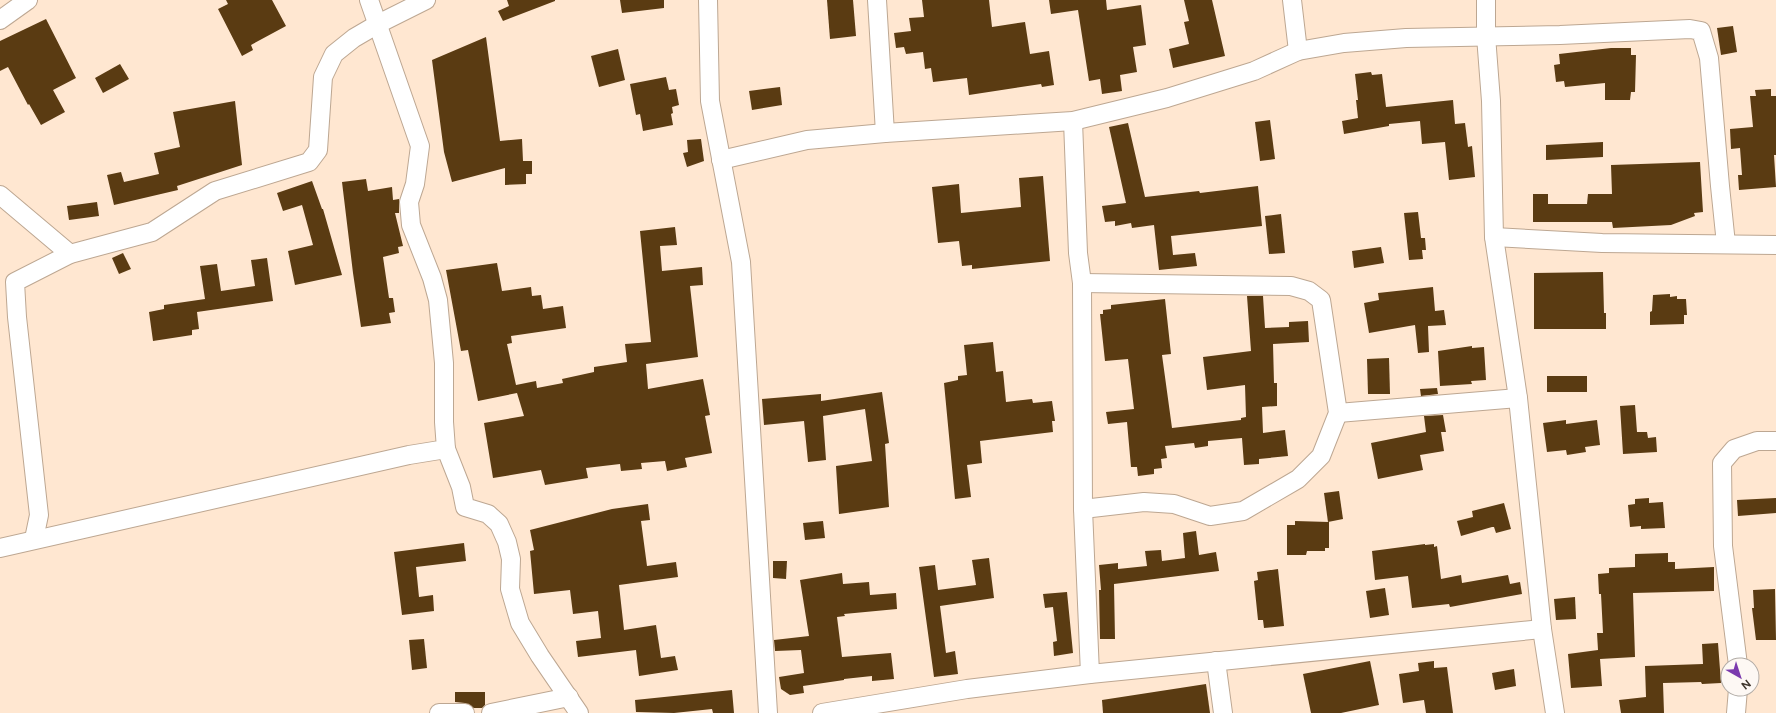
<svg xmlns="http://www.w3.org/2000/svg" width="1776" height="713" font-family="Figtree,sans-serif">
<rect width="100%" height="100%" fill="#ffe7d1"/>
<g fill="#5a3b12">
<path d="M226 0H272L286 26 251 45 253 50 242 56 218 9 228 4Z"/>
<path d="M507 0H555V1L503 21 498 11 509 6Z"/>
<path d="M620 0H664V8L622 13Z"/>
<path d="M827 0H853L856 36 830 39Z"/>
<path d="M922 0H989L992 27 1025 22 1030 54 1049 51 1054 85 1042 87 1041 84 969 95 967 78 933 82 931 68 925 69 923 52 906 54 904 47 896 48 894 33 911 31 909 18 924 17Z"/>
<path d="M1049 0H1106L1107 10 1141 5 1146 45 1133 47 1137 72 1120 75 1122 91 1102 94 1100 79 1089 81 1078 10 1051 14Z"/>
<path d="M1184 0H1212L1225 56 1173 68 1169 49 1189 44 1184 22 1189 21Z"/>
<path d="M46 19 76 78 53 90 65 112 41 125 29 104 28 105 8 67 0 71V41Z"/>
<path d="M1733 26 1737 52 1721 55 1717 28Z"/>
<path d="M486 37 500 141 522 139 523 161H532V174H526V184L505 185V168L452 182 444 152 432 60Z"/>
<path d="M1611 48H1631V55H1636L1635 92H1631L1630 100H1605V83L1565 87 1564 81 1556 82 1554 65 1560 64 1559 54Z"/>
<path d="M618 49 625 80 599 87 591 56Z"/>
<path d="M120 64 129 79 103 93 95 78Z"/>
<path d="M1371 72 1372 75 1382 74 1386 107 1453 100 1455 124 1465 123 1468 147 1472 146 1475 177 1449 180 1445 142 1422 144 1420 121 1389 124V126L1344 134 1342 121 1358 118 1356 100H1358L1355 74Z"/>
<path d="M666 77 669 90 676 89 679 105 672 107 673 113 671 114 673 125 643 131 640 114 636 115 630 84Z"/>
<path d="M780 87 782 105 752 110 749 91Z"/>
<path d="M1771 89V96H1776V155H1774L1776 187 1739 190 1738 175H1742L1740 148 1731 149 1730 129 1753 127 1750 96H1756L1755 90Z"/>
<path d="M235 101 242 165 177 186 178 190 114 205 107 175 121 172 124 182 159 174 154 153 180 147 173 112Z"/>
<path d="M1270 120 1275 159 1260 161 1255 122Z"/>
<path d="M1128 123 1145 197 1199 191 1200 193 1258 186 1262 226 1171 236 1173 255 1195 253 1197 266 1159 270 1154 225 1132 228 1131 223 1115 226V221L1105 222 1102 206 1126 203 1109 127Z"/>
<path d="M701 139 704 161 687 167 683 153 688 152 687 140Z"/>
<path d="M1603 142V157L1546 160V145Z"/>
<path d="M1700 162 1703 212 1694 213 1695 216 1671 225 1613 228 1612 222H1533V194H1548V204H1587L1588 194H1612L1611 165Z"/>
<path d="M1043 176 1050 261 972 269V265L962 266 959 241 938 243 932 187 959 184 961 213 1021 207 1019 178Z"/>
<path d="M366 179 368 191 392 187 393 200 399 199V213H395L403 246 398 247 399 253 383 257 389 298H393L395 312 389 313 391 323 361 327 353 273 342 182Z"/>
<path d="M312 181 322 209H323L342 275 295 285 288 251 313 245 302 205 283 211 277 193Z"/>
<path d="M97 202 99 216 69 220 67 206Z"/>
<path d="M1418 212 1421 238H1425L1426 250H1422L1423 259 1409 260 1404 213Z"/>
<path d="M1281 214 1285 253 1269 254 1265 216Z"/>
<path d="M675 227 677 245 660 246 662 271 702 267 703 285 690 286 698 357 646 364 648 389 703 379 710 415 705 416 712 453 685 458 687 467 667 471 665 461 641 463 642 469 621 471 620 464 586 468 588 478 545 485 541 470 493 478 484 423 524 416 517 393 478 401 468 350 461 351 446 270 497 263 502 291 531 287 532 296 541 295 543 309 563 306 566 328 511 336 512 343 507 344 516 385 536 381 537 388 563 383 562 379 594 372V367L627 362 625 344 651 342 640 231Z"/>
<path d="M1381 247 1384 263 1354 268 1352 251Z"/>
<path d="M123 253 131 269 119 274 112 258Z"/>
<path d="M267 258 273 301 197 312 199 329 192 330V335L153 341 149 312 164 309V305L205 299 200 266 217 264 221 291 255 286 251 260Z"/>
<path d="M1603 272 1604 313H1606V329H1534V273Z"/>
<path d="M1433 287 1435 311 1444 310 1446 325 1428 326 1429 352 1418 353 1415 325 1369 333 1364 303 1379 300 1378 293Z"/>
<path d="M1670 294V297L1677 296V299H1686L1687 315H1684V324L1650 325V312L1652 311 1653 295Z"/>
<path d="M1247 296H1263L1265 328 1289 327V322L1308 321 1309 342 1273 344 1274 383H1277V406L1262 407 1263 433 1285 430 1288 456 1259 459V464L1244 465 1242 438 1208 441V446L1195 448 1194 443 1165 446 1167 458 1161 459 1162 468 1154 469V474L1138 476 1137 467H1131L1127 422 1108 424 1106 412 1134 409 1128 359 1105 361 1100 314H1103V310L1111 309V305L1165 299 1171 354 1162 355 1172 428 1241 420V418L1246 417 1245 385 1207 390 1203 357 1251 351Z"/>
<path d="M993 342 996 372 1003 371 1006 402 1032 399 1033 403 1052 401 1055 421H1052L1053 432 980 441 982 463 967 465 971 497 955 499 944 383 958 380V376L967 375 964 345Z"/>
<path d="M1472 346V348L1484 347 1486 380 1471 381 1472 384 1440 386 1438 351Z"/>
<path d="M1389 358 1390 394H1368L1367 359Z"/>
<rect x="1547" y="376" width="40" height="16"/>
<path d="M1437 388 1438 394 1421 396 1420 389Z"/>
<path d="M882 392 889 443 885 444 889 507 839 514 836 466 872 461 865 409 823 416 826 460 808 462 804 421 764 425 762 399 821 394V401Z"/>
<path d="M1635 405 1637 432H1647L1648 438 1656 437 1657 452 1623 454 1620 406Z"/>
<path d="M1443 415 1446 432H1441L1444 451 1420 455 1423 470 1378 479 1371 443 1426 432 1424 416Z"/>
<path d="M1566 420V424L1597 420 1600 445 1585 447 1586 452 1567 455 1566 450 1547 452 1543 423Z"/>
<path d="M1339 491 1343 519 1328 522 1324 493Z"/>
<path d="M1649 498V503L1663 502 1665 528 1641 529V526L1630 527 1628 505 1635 504V499Z"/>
<path d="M1776 498V513L1738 516 1737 500Z"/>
<path d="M1504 503 1511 529 1496 533 1494 527H1492L1461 536 1457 521 1473 517 1472 511Z"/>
<path d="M648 504 650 520 641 521 647 566 676 562 678 577 619 585 624 630 656 625 661 658 675 656 678 670 639 676 636 650 578 657 576 641 601 638 598 611 573 614 570 590 534 594 530 551 534 550 530 530 612 509Z"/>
<path d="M823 521 825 538 805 540 803 523Z"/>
<path d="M1295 521 1329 522V548H1325V551H1307L1306 555H1287V525H1295Z"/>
<path d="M1196 531 1199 555 1216 552 1219 571 1114 584 1115 639H1100L1099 590H1101L1099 565 1118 563V569L1147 566 1145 551 1161 550 1162 561 1185 558 1183 533Z"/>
<path d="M464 543 466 561 416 567 419 597 433 595 434 611 402 615 394 552Z"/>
<path d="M1425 544V545L1434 544V547L1437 546 1441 579 1461 575 1462 583 1508 575 1510 584 1520 582 1522 594 1450 607 1449 604 1412 608 1408 576 1375 580 1372 551Z"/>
<path d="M1668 553V562H1675V569L1714 567V591L1633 593 1635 657 1600 659 1602 686 1571 688 1568 654 1598 650 1597 633H1603L1601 594H1599L1598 574 1609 573V568L1635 567V554Z"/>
<path d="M989 558 994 598 940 606 946 653 955 651 958 674 934 677 919 567 935 565 938 590 976 585 972 560Z"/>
<path d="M773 561H787L786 579 773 578Z"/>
<path d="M1278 569 1284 626 1264 628 1263 620H1258L1254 581 1258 580 1257 572Z"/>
<path d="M842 573 843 584 869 582 870 595 896 593 897 609 844 614 845 616 837 617 842 657 891 653 894 679 872 681V676L844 679V680L803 686 804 693 790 695 781 689 779 677 804 673 801 650 775 651 774 640 809 636 800 580Z"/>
<path d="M1385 588 1389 615 1370 618 1366 591Z"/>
<path d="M1775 589 1776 640H1756L1752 608H1754L1753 590Z"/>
<path d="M1067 592 1073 653 1054 656 1053 642 1057 641 1053 607 1045 608 1043 594Z"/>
<path d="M1575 597 1576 619 1556 620 1554 599Z"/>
<path d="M424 639 427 668 412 670 409 640Z"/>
<path d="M1718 643 1721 683 1702 684 1701 682 1663 683 1664 713H1621L1619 700 1646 697 1645 666 1703 664 1702 644Z"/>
<path d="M1370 661 1379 705 1341 713H1311L1303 674Z"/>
<path d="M1434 661V668L1447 667 1453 713H1426L1424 700 1403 703 1399 674 1419 671 1418 663Z"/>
<path d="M1514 669 1516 686 1495 690 1492 673Z"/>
<path d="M1206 684 1210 713H1103L1102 700Z"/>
<path d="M732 690 734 713H713L712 709 674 713 636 712 635 700Z"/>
<path d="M455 692H485V705L482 708H474L465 703 455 702Z"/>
</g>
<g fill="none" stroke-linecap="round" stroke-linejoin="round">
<g stroke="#bda792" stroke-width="20">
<g id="minor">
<path d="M708 0 710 101 741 262 768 713"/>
<path d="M877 0 885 133"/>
<path d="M1292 0 1298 51"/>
<path d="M1486 0V36L1491 101 1494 237 1518 398 1542 629 1555 713"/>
<path d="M0 20 28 0"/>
<path d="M1073 121 1078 253 1082 283 1083 509 1090 674"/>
<path d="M721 160 807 140 885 133 1073 121 1167 98 1254 71 1298 51 1344 43 1406 38 1560 35 1690 29 1701 31 1709 58 1720 186 1726 244"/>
<path d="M0 195 70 254"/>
<path d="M1494 237 1602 243 1776 245"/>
<path d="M1082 283 1291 286 1309 291 1321 300 1338 413 1321 456 1298 479 1243 511 1210 516 1174 504 1144 502 1083 509"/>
<path d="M1338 413 1518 398"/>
<path d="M446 449 461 487 465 507 488 514 499 524 507 542 511 559 510 589 520 623 540 656 579 713"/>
<path d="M34 539 39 515 17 317 15 282 70 254 152 232 215 191 309 162 318 150 323 77 334 54 354 38 378 24 426 0"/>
<path d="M0 548 409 455 446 449 444 422V363L438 300 432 278 411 225 409 202 415 184 420 146 369 0"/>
<path d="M1216 661 1223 713"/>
<path d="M1738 665 1723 546 1722 463 1734 449 1757 441H1776"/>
<path d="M439 713H465"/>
<path d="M491 713 569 697"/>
<path d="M822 713 967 689 1090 674 1542 629"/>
<path d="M1736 713 1738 689"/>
</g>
</g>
<use href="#minor" stroke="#fff" stroke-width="18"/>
</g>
<g transform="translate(1740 677) rotate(141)"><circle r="19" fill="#fdf8f4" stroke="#b1aba5"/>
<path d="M0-3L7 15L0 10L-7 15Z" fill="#7b3aae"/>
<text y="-6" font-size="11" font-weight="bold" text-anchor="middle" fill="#40372e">N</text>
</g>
</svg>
